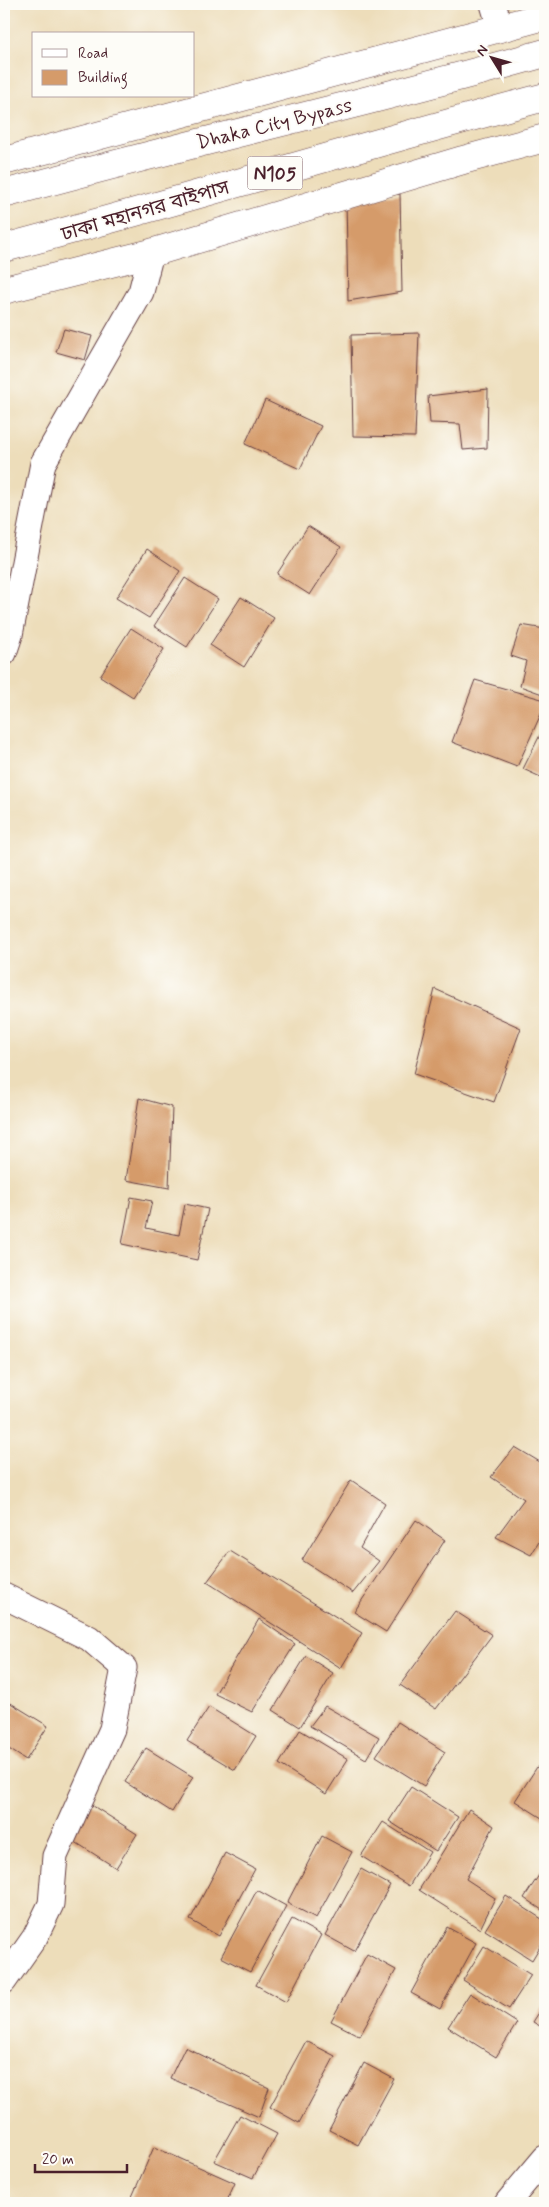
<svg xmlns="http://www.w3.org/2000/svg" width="549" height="2207" font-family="Mynerve,'Noto Sans Bengali',sans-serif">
<rect width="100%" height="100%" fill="#fdfcf7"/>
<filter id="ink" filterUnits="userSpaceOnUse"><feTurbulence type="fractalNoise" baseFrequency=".02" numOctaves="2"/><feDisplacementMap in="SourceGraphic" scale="10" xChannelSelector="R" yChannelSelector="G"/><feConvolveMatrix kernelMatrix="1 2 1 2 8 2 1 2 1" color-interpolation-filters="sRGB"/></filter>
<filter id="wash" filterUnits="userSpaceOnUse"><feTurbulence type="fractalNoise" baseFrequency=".0096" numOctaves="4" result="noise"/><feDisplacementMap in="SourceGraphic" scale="20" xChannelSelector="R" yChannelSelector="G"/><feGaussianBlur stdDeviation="1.12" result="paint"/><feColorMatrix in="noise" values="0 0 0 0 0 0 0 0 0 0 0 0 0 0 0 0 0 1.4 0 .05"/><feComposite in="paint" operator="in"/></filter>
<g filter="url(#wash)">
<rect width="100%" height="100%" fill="#edddba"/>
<g id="blocks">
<g fill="#d59b6a">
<path d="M400 194 402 292 348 301 346 200Z"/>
<path d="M64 329 92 336 85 360 56 352Z"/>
<path d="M419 333 415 437 353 436 351 335Z"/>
<path d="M488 389 487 448 463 450 460 424 430 423 428 396Z"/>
<path d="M265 400 321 426 300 469 245 444Z"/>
<path d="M308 526 341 547 310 595 277 574Z"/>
<path d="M147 549 180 571 149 618 116 598Z"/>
<path d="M185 578 218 599 187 647 154 626Z"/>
<path d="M241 597 274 618 244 667 210 645Z"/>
<path d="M521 625 545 629V695L520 686 526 661 511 656Z"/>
<path d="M131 628 164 649 133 697 100 676Z"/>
<path d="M475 680 545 700V705L517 767 452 742Z"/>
<path d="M545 725V779L523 769Z"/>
<path d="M435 989 521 1028 494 1102 414 1074Z"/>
<path d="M139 1098 172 1107 169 1188 126 1180Z"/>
<path d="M131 1197 152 1201 146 1228 179 1235 185 1204 208 1209 197 1260 122 1244Z"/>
<path d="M515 1447 545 1465V1532L531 1555 496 1537 524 1499 491 1477Z"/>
<path d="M351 1480 385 1503 360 1548 379 1561 353 1593 302 1560Z"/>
<path d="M416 1520 445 1540 386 1632 354 1612Z"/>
<path d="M230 1551 362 1633 341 1668 207 1582Z"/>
<path d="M455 1611 492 1635 436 1709 400 1685Z"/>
<path d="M259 1619 295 1644 252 1712 215 1694Z"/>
<path d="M306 1656 333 1673 300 1727 273 1710Z"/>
<path d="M4 1699 48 1726 26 1760 4 1746Z"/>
<path d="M325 1706 379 1737 366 1759 310 1726Z"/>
<path d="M209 1707 256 1736 235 1770 187 1741Z"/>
<path d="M398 1722 445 1752 424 1786 376 1756Z"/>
<path d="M300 1730 348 1759 326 1794 279 1764Z"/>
<path d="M146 1748 193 1777 172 1812 125 1782Z"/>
<path d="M537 1767 545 1772V1820L515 1801Z"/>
<path d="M411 1787 458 1817 436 1851 389 1821Z"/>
<path d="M90 1804 137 1834 116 1868 69 1838Z"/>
<path d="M469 1809 494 1826 466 1879 495 1898 480 1929 419 1890Z"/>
<path d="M383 1822 430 1852 409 1886 361 1856Z"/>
<path d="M322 1836 352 1852 316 1918 287 1903Z"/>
<path d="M225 1853 255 1869 219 1936 190 1920Z"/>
<path d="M545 1866V1912L524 1898Z"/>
<path d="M361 1869 390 1885 354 1951 325 1935Z"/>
<path d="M257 1890 286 1906 250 1972 221 1957Z"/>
<path d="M506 1896 545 1921V1938L532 1960 485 1930Z"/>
<path d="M292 1919 321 1935 286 2002 256 1985Z"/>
<path d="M447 1927 476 1943 440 2009 411 1993Z"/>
<path d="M484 1946 531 1975 509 2009 463 1980Z"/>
<path d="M367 1954 396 1970 360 2036 331 2021Z"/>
<path d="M470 1993 517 2023 496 2057 448 2027Z"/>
<path d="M545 2003V2029L533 2022Z"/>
<path d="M306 2041 335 2056 299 2123 270 2107Z"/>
<path d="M185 2047 269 2088 259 2117 170 2078Z"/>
<path d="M364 2063 394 2079 358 2145 329 2130Z"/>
<path d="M240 2115 277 2134 253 2178 214 2161Z"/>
<path d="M154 2147 235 2183 226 2203H139L131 2199Z"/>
</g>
</g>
</g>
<g filter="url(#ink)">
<use href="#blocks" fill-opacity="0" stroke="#623c40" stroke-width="1"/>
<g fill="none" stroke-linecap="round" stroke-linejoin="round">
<g stroke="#623c40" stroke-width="27">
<g id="minor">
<path d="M493 4 500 27"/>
<path d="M4 653 10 635 43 463 141 292 151 253"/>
<path d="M4 1596 89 1638 124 1668 112 1729 55 1856 51 1904 35 1937 4 1981"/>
<path d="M507 2203 545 2158"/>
</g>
</g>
<g stroke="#623c40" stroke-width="29">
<g id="secondary">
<path d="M4 161 545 16"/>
<path d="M4 290 151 253 463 160 545 138"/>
</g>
</g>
<g stroke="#623c40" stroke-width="29">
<g id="trunk">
<path d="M4 194C183 144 366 104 545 53"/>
<path d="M4 248C185 200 364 145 545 97"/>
</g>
</g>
<use href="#minor" stroke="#fff" stroke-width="25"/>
<use href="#secondary" stroke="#fff" stroke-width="28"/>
<use href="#trunk" stroke="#fff" stroke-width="28"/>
</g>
</g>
<g text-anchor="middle" stroke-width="4" stroke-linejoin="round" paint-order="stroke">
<rect fill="#fdfcf7" stroke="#806168" stroke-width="1" x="247.5" y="156.5" width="55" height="33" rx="4"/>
<g font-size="19" font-weight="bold" fill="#4a1f2b">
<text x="275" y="180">N105</text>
</g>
<g font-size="20" fill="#4a1f2b" stroke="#fdfcf7">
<text transform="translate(274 123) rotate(-14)" y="7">Dhaka City Bypass</text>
<text transform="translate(145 210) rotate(-16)" y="7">ঢাকা মহানগর বাইপাস</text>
</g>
</g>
<rect width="549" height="2207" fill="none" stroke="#fdfcf7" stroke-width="20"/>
<rect x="32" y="32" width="162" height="65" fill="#fdfcf7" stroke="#b5a4a5"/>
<rect x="42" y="49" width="25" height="8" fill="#ffffff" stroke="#b5a4a5"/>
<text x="78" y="58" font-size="15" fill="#4a1f2b">Road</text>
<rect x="42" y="70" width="25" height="15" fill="#d59b6a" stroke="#b5a4a5"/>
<text x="78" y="82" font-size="15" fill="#4a1f2b">Building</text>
<g transform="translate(492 58) rotate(307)" stroke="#fdfcf7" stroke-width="4" paint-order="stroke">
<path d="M0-4L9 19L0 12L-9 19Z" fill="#4a1f2b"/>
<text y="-8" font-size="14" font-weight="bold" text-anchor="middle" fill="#4a1f2b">N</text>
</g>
<path d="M35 2164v8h92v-8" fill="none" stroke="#4a1f2b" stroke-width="2.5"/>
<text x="42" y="2164" font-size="15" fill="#4a1f2b" stroke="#fdfcf7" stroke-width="4" paint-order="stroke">20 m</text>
</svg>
